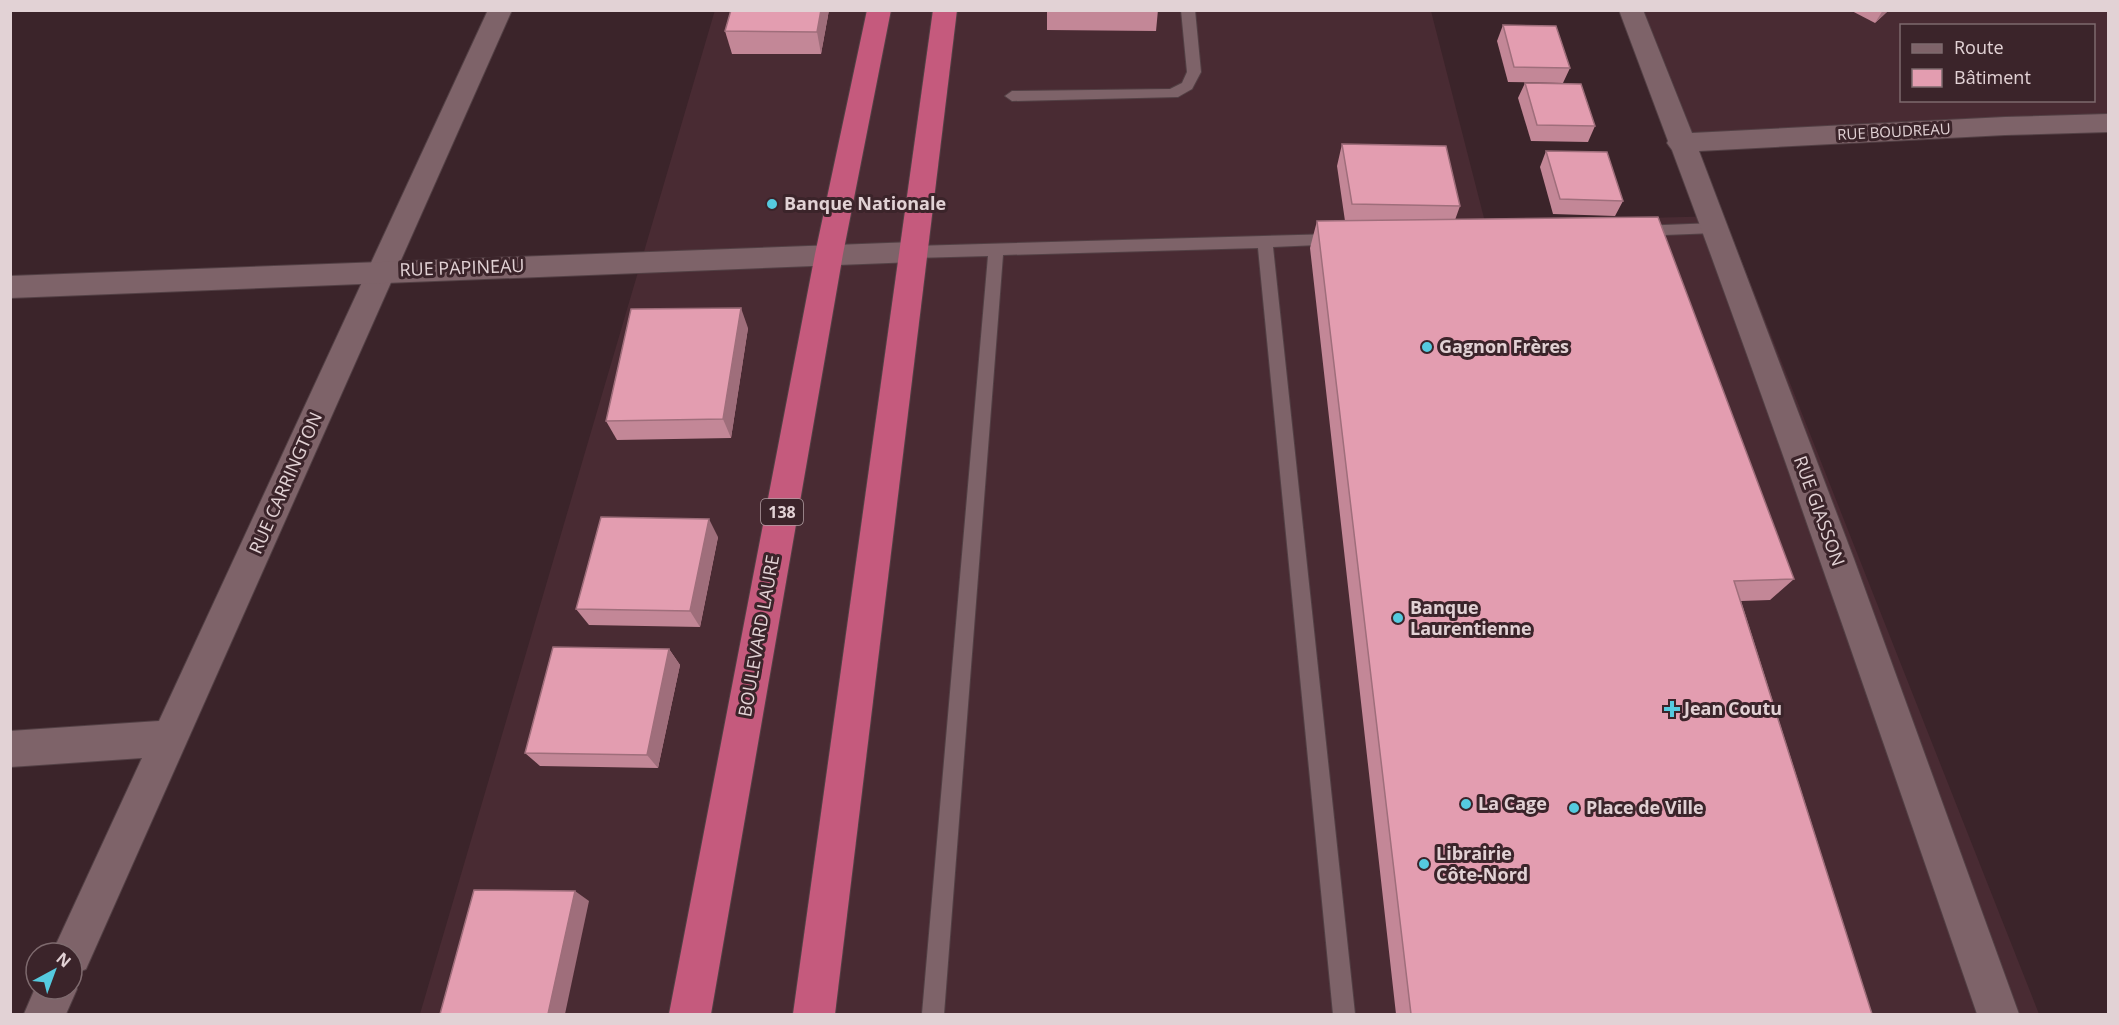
<svg xmlns="http://www.w3.org/2000/svg" width="2119" height="1025" font-family="'Open Sans',sans-serif">
<rect width="100%" height="100%" fill="#3b242a"/>
<g fill="#492b33" fill-rule="evenodd">
<path d="M715 10 1431 11 1485 222 1724 216 2039 1014H420Z"/>
<path d="M1641 11H2108V117L1687 134ZM1902 26H2094V100H1902Z"/>
</g>
<g fill="none" stroke-linecap="round" stroke-linejoin="round">
<g stroke="#534045" stroke-width="2">
<g id="service">
<path d="M1181 10H1195L1201 72 1192 89 1178 97 1012 101 1005 96 1012 91 1170 89 1182 83 1187 72Z"/>
<path d="M1715 223 1720 224 1723 228 1720 232 1715 233 1639 236 1634 235 1631 231 1634 227 1639 226Z"/>
<path d="M1335 234 1340 236 1343 240 1340 244 1273 247 1355 1014H1333L1258 248 1003 255 944 1014H922L988 256 914 258 909 256 906 252 909 248 914 246Z"/>
</g>
</g>
<g stroke="#534045" stroke-width="2">
<g id="minor">
<path d="M488 10H512L86 969 72 975V953H52L142 758 10 767V731L159 721Z"/>
<path d="M1619 10H1643L1692 133 2005 117 2108 114V132L2005 135 1699 151 1854 559 2019 1014H1977C1877 725 1779 436 1672 150L1667 143 1668 141Z"/>
<path d="M72 978 77 989 66 1014H24L36 986V989H72Z"/>
</g>
</g>
<g stroke="#534045" stroke-width="2">
<path id="tertiary" d="M914 242 924 245 928 252 924 259 914 262 10 298V276Z"/>
</g>
<g stroke="#534045" stroke-width="2">
<g id="trunk">
<path d="M867 10H891L843 254 711 1014H669L815 254Z"/>
<path d="M933 10H957L835 1014H793Z"/>
</g>
</g>
<use href="#service" fill="#7e6369" fill-rule="evenodd"/>
<use href="#minor" fill="#7e6369" fill-rule="evenodd"/>
<use href="#tertiary" fill="#7e6369" fill-rule="evenodd"/>
<use href="#trunk" fill="#c55a7d" fill-rule="evenodd"/>
</g>
<g fill="#c38797">
<path d="M731 10H829L821 54H732L725 31Z"/>
<path d="M1047 10H1158L1156 31 1047 30Z"/>
<path d="M1850 10H1889L1875 23Z"/>
<path d="M1503 25 1570 68 1563 83 1508 82 1497 41Z"/>
<path d="M1525 83 1595 126 1588 142 1531 141 1518 98Z"/>
<path d="M1342 144 1460 206 1455 220 1794 579 1770 600 1741 601 1872 1014H1396L1310 248 1317 221H1345L1337 166Z"/>
<path d="M1546 151 1623 201 1615 216 1553 214 1540 167Z"/>
<path d="M748 328 731 438 617 440 606 421Z"/>
<path d="M718 537 700 627 589 625 576 609Z"/>
<path d="M669 649 680 665 658 768 540 766 525 753Z"/>
</g>
<g fill="#9f6e7b">
<path d="M821 10H829L821 54 817 32Z"/>
<path d="M1883 10H1889L1875 23Z"/>
<path d="M741 308 748 328 731 438 723 419Z"/>
<path d="M709 519 718 537 700 627 690 611Z"/>
<path d="M669 649 680 665 658 768 647 755Z"/>
<path d="M575 891 589 901 565 1014H548Z"/>
</g>
<g fill="#e39db0" stroke="#9f6e7b" stroke-width="1.5">
<path d="M731 10H821L817 32 725 31Z"/>
<path d="M1503 25 1556 26 1570 68 1514 67Z"/>
<path d="M1525 83 1581 84 1595 126 1537 125Z"/>
<path d="M1342 144 1446 146 1460 206 1352 204Z"/>
<path d="M1546 151 1607 152 1623 201 1560 199Z"/>
<path d="M1658 217 1794 579 1734 581 1872 1014H1411L1317 221Z"/>
<path d="M741 308 723 419 606 421 631 309Z"/>
<path d="M601 517 709 519 690 611 576 609Z"/>
<path d="M553 647 669 649 647 755 525 753Z"/>
<path d="M474 890 575 891 548 1014H440Z"/>
</g>
<g fill="#55cadf" stroke="#3b242a" stroke-width="2">
<circle cx="772" cy="204" r="6"/>
<circle cx="1427" cy="347" r="6"/>
<circle cx="1398" cy="618" r="6"/>
<path d="M1669 700h6v6h6v6h-6v6h-6v-6h-6v-6h6z"/>
<circle cx="1466" cy="804" r="6"/>
<circle cx="1574" cy="808" r="6"/>
<circle cx="1424" cy="864" r="6"/>
</g>
<g text-anchor="middle" stroke-width="6" stroke-linejoin="round" paint-order="stroke">
<g font-size="15" fill="#e2d2d5" stroke="#3b242a">
<text transform="translate(1894 132) rotate(-3)" y="5">RUE BOUDREAU</text>
</g>
<rect fill="#3b242a" stroke="#b09ea2" stroke-width="1.5" x="761" y="499" width="42" height="26" rx="4.5"/>
<g font-size="16" font-weight="bold" fill="#e2d2d5">
<text x="782" y="518">138</text>
</g>
<g font-size="18" font-weight="bold" fill="#e2d2d5" stroke="#3b242a" text-anchor="start">
<text x="784" y="210">Banque Nationale</text>
<text x="1439" y="353">Gagnon Frères</text>
<text x="1410" y="614">Banque<tspan x="1410" dy="21">Laurentienne</tspan></text>
<text x="1684" y="715">Jean Coutu</text>
<text x="1478" y="810">La Cage</text>
<text x="1586" y="814">Place de Ville</text>
<text x="1436" y="860">Librairie<tspan x="1436" dy="21">Côte-Nord</tspan></text>
</g>
<g font-size="18" fill="#e2d2d5" stroke="#3b242a">
<text transform="translate(462 268) rotate(-2)" y="6">RUE PAPINEAU</text>
<text transform="translate(286 483) rotate(-66)" y="6">RUE CARRINGTON</text>
<text transform="translate(1819 511) rotate(70)" y="6">RUE GIASSON</text>
<text transform="translate(759 636) rotate(-80)" y="6">BOULEVARD LAURE</text>
</g>
</g>
<rect width="2119" height="1025" fill="none" stroke="#e2d2d5" stroke-width="24"/>
<rect x="1900" y="24" width="195" height="78" fill="#3b242a" stroke="#7e6a6e" stroke-width="1.5"/>
<rect x="1912" y="44" width="30" height="9" fill="#7e6369" stroke="#7e6a6e" stroke-width="1.5"/>
<text x="1954" y="54" font-size="18" fill="#e2d2d5">Route</text>
<rect x="1912" y="69" width="30" height="18" fill="#e39db0" stroke="#7e6a6e" stroke-width="1.5"/>
<text x="1954" y="84" font-size="18" fill="#e2d2d5">Bâtiment</text>
<g transform="translate(54 971) rotate(41)"><circle r="28" fill="#3b242a" stroke="#7e6a6e" stroke-width="1.5"/>
<path d="M0-4.5L10 22L0 15L-10 22Z" fill="#55cadf"/>
<text y="-9" font-size="16" font-weight="bold" text-anchor="middle" fill="#e2d2d5">N</text>
</g>
</svg>
